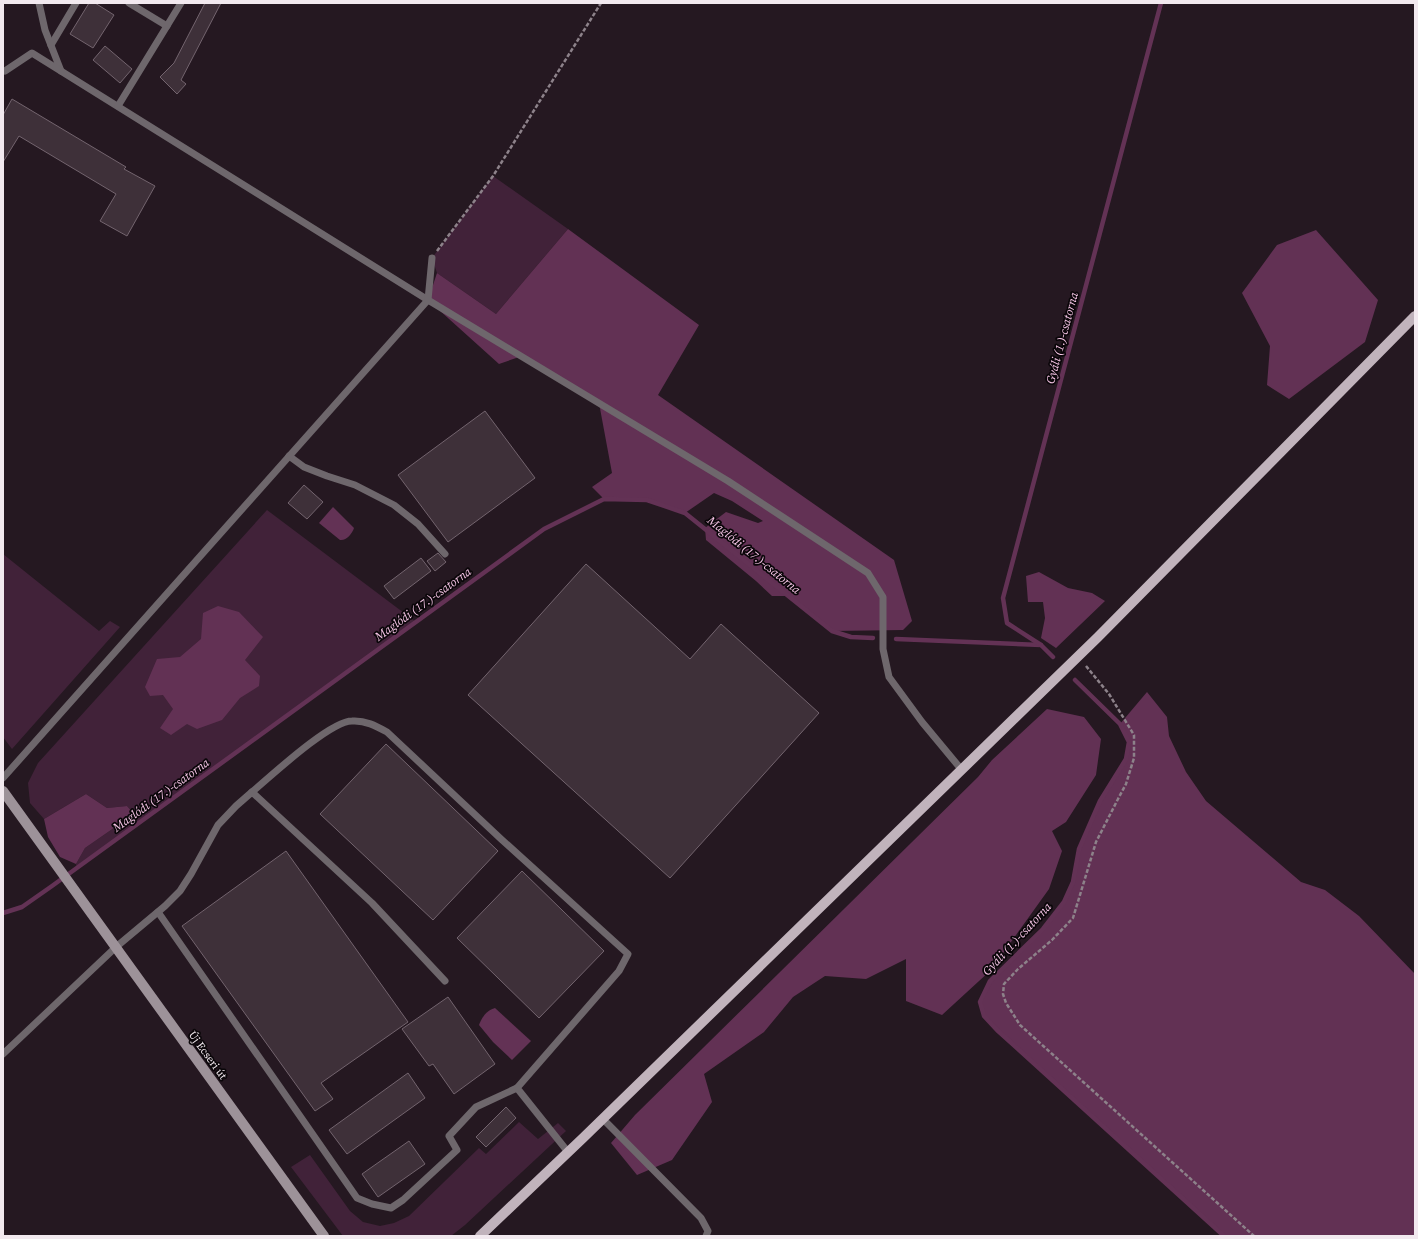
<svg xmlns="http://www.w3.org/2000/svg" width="1418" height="1239" font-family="'Source Serif 4',serif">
<rect width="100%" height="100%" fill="#251821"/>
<g fill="#412239">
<path d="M493 176 568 229 496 314 437 273 432 258Z"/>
<path d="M267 510 416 622 77 869 76 864 85 848 134 814 127 806 107 808 86 794 44 819 30 803 28 783 38 763Z"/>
<path d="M3 554 99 631 110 621 120 627 12 749 3 737Z"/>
<path d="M519 1122 538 1139 558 1123 566 1131 465 1225 451 1236H343L291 1167 310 1155 350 1211 363 1222 380 1226 394 1223 409 1216 479 1148 486 1154Z"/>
</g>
<g fill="#623154">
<path d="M568 229 699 325 658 395 894 560 912 621 903 630 832 631 789 596H772L756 581 706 540 705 528 726 512 758 523 763 521 732 501 714 493 685 513 647 500 604 499 592 487 612 473 599 403 522 356 499 364 428 300 437 273 496 314Z"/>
<path d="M1316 230 1378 300 1365 342 1289 399 1267 385 1270 346 1242 293 1277 245Z"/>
<path d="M1039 572 1068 588 1092 593 1105 601 1056 648 1041 638 1045 618 1043 602H1028L1026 576Z"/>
<path d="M218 606 239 612 263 637 245 660 260 676 259 686 240 698 222 720 197 729 187 724 171 735 160 728 173 709 163 695 150 696 145 687 157 659 180 657 201 639 203 613Z"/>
<path d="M1147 692 1167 717 1169 736 1186 772 1206 801 1301 882 1325 890 1359 916 1415 974V1236H1224L997 1030 984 1016 980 1002 990 981 1043 929 1064 902 1073 882 1079 849 1100 801 1126 759 1129 742 1120 724Z"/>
<path d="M1047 709 1084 717 1101 739 1096 775 1066 822 1052 831 1062 851 1049 889 991 970 942 1015 906 1001V959L866 979 825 976 793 997 764 1032 704 1074 712 1102 672 1160 637 1175 611 1143 635 1115 978 777 992 760Z"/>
<path d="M86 794 107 808 127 806 134 814 85 848 76 864 60 857 48 837 44 819Z"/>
</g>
<g fill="#633255">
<path d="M333 507 354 528C352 534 346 541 340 540L319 523Z"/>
<path d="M495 1008 531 1041 512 1060 493 1042 479 1025C482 1017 487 1010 495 1008Z"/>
</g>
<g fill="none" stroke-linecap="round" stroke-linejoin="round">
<g stroke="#633255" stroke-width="4.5">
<path d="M896 639 1041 645"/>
<path d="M1053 657 1041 645 1007 623 1003 598 1161 3"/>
<path d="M1075 680 1120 724 1129 742 1126 759 1100 801 1079 849 1073 882 1064 902 1043 929 990 981 980 1002 984 1016 997 1030 1224 1236"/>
<path d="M3 913 22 907 52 886 544 529 604 499 647 500 685 513 832 631 851 637 873 638"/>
</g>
</g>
<g fill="#3e3039" stroke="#73646e">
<path d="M89 3H95L114 15 93 48 70 34Z"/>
<path d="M205 3H221L181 80 186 84 177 94 160 77 174 63Z"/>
<path d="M105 46 132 69 120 83 93 60Z"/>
<path d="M12 99 126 167 124 169 155 186 127 236 100 221 116 194 19 136 3 162V115Z"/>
<path d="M485 411 535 478 448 542 398 475Z"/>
<path d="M304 485 323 502 307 519 288 503Z"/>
<path d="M438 553 446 562 435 571 427 561Z"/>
<path d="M421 558 431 571 394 599 384 586Z"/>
<path d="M586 564 690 659 721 624 819 713 670 878 468 695Z"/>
<path d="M386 744 498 851 433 920 320 814Z"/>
<path d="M286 851 408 1022 321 1083 333 1099 315 1111 182 926Z"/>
<path d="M522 871 604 951 539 1018 457 938Z"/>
<path d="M448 997 495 1064 454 1094 433 1064 429 1066 402 1029Z"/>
<path d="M408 1073 425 1098 347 1154 329 1130Z"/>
<path d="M506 1107 516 1118 486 1147 476 1137Z"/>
<path d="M409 1141 425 1164 378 1197 362 1174Z"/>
</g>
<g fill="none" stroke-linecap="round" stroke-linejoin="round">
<g stroke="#8d828a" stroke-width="2.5" stroke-dasharray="4 2" stroke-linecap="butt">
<path d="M437 251 493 176 601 3"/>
<path d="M1086 666 1109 694 1134 735V758L1126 784 1118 799 1096 842 1073 918 1052 940 1018 969 1004 984 1003 994 1006 1003 1020 1025 1254 1236"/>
</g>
<g stroke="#6e676c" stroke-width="7">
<path d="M39 3 45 30 61 71"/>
<path d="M129 3 167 26"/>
<path d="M51 45 76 3"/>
<path d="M5 71 32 53 428 300 728 481 868 573 883 597V649L889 677 922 722 961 769"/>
<path d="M118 106 181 3"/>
<path d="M289 456 304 467 327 476 355 485 394 505 418 524 445 554"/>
<path d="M3 778 428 300 432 258"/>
<path d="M252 792C271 776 330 721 352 721 365 720 376 726 387 732L501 839 628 954 619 971 517 1088 568 1152"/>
<path d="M158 912 357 1198 372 1204 391 1208 403 1200 457 1150 449 1136 476 1107 517 1088"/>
<path d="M3 1054 116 947 165 906 180 891 191 874 218 825 236 806 252 792 372 903 445 981"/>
<path d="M603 1119 701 1218 708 1231 706 1236"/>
</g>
<path stroke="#9d9299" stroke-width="10" d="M3 791 324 1236"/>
<path stroke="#c1b3bc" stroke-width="10" d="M480 1236 583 1138 1098 637 1415 316"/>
</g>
<g text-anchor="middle" stroke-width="3.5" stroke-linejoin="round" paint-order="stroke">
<g font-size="11" fill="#f2e9ef" stroke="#0a0609">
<text transform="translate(208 1055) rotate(54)" y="4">Új Ecseri út</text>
</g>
<g font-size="12" font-style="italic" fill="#f7c6e7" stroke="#0a0609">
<text transform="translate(1062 338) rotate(-75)" y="4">Gyáli (1.)-csatorna</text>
<text transform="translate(754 555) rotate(39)" y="4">Maglódi (17.)-csatorna</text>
<text transform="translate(423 604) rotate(-36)" y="4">Maglódi (17.)-csatorna</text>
<text transform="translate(161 795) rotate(-36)" y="4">Maglódi (17.)-csatorna</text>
<text transform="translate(1017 939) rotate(-47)" y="4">Gyáli (1.)-csatorna</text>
</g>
</g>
<rect width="1418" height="1239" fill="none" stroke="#f2e9ef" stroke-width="8"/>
</svg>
